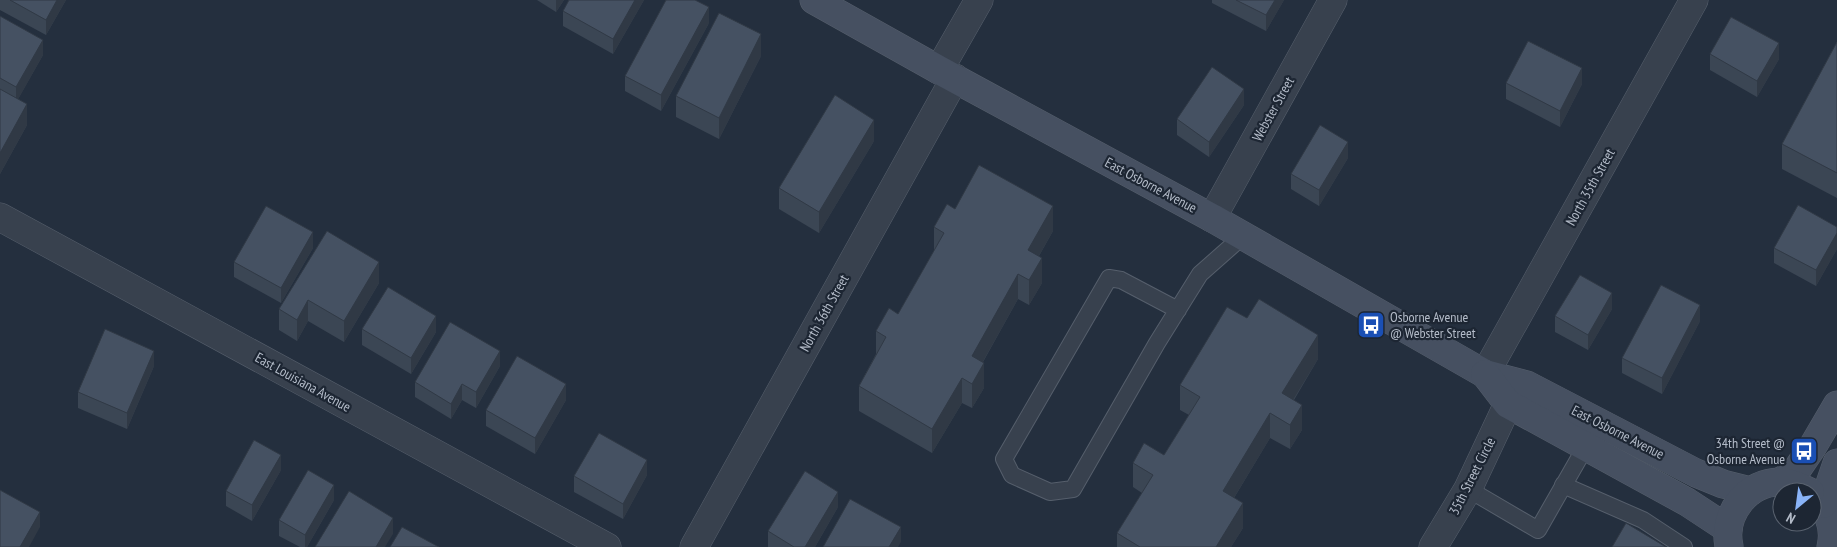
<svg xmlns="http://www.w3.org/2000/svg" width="1837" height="547" font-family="'PT Sans Narrow',sans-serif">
<rect width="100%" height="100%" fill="#242f3e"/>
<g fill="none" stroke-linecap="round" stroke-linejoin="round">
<g stroke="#565f6c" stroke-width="18">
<g id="lane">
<path d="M1178 310 1121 280 1109 278 1004 459 1012 475 1050 492 1073 489 1157 343 1200 274 1243 236"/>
<path d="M1563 485 1643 520 1684 547"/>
<path d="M1468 489 1538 530 1586 446"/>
</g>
</g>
<g stroke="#565f6c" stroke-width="29">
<g id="street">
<path d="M939 70 979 0"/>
<path d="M0 217 607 547"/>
<path d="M1212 218 1333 0"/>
<path d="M1485 374 1694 0"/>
<path d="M694 547 955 78"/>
<path d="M1433 547 1468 489 1508 404"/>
</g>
</g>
<g stroke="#565f6c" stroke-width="29">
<g id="secondary">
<path d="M814 0 939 70 1212 218 1485 374 1527 385 1696 473 1723 484 1751 491"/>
<path d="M1485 374 1508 404 1687 502 1728 529"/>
<path d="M1780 482 1796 471 1813 446 1837 405"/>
<path d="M1812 494C1827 509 1836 525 1831 547"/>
<path d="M1823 504 1837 463"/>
<path d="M1729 546C1722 514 1748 481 1781 482 1792 483 1800 487 1810 492"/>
</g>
</g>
<use href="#lane" stroke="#38414e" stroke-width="16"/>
<use href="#street" stroke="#38414e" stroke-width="28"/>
<use href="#secondary" stroke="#465061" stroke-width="28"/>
</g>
<g fill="#3b4654">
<path d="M0 0H66L46 35 0 10Z"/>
<path d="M537 0H564L556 12Z"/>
<path d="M644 0 613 54 563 26V11Z"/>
<path d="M1212 0H1284L1266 31 1212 3Z"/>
<path d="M0 16 43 55 18 99 27 125 0 174Z"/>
<path d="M709 23 661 111 625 91V76Z"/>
<path d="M1837 42V198L1782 169V144Z"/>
<path d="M1710 54 1779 59 1757 97 1710 70Z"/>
<path d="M761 56 719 139 676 117V96Z"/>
<path d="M1506 83 1582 84 1560 127 1506 99Z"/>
<path d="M1244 105 1209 157 1177 135V119Z"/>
<path d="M874 141 819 233 779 209V188Z"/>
<path d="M1348 158 1319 206 1291 189V174Z"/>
<path d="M955 209 1053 231 1039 256 1042 283 1029 305 1018 299 983 362 984 388 972 408 962 403 932 453 859 411V386L876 354V331L898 314 934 251V227Z"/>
<path d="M1837 227V249L1816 286 1774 263V248Z"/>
<path d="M327 231 379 283 344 342 308 321 297 341 279 330V309Z"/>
<path d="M313 248 281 303 234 277V262Z"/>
<path d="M1612 309 1588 350 1555 332V316Z"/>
<path d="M1247 318 1318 359 1294 400 1302 430 1290 449 1270 438 1234 498 1243 528 1231 547H1117V533L1142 493 1133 487V463L1164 455 1189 415 1180 410V385Z"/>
<path d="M1700 321 1662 394 1622 373V358Z"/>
<path d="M362 329 436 332 411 374 362 345Z"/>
<path d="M154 366 127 429 78 408V392Z"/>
<path d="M500 366 476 408 462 400 451 419 415 397V382Z"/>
<path d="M566 400 535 454 486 426V410Z"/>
<path d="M281 470 252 521 226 506V491Z"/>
<path d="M647 475 623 519 574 492V476Z"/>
<path d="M334 500 307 547H300L279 536V520Z"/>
<path d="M838 507 815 547H768V531Z"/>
</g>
<g fill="#303945">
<path d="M57 0H66L46 35V20Z"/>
<path d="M556 0H564L556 12Z"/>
<path d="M635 0H644L613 54V39Z"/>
<path d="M1275 0H1284L1266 31V15Z"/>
<path d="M709 7V23L661 111V95Z"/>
<path d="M761 34V56L719 139V118Z"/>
<path d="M43 40V55L16 103V87Z"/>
<path d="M1779 43V59L1757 97V81Z"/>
<path d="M1582 68V84L1560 127V111Z"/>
<path d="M1244 89V105L1209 157V142Z"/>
<path d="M27 104V125L0 174V153Z"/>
<path d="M874 120V141L819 233V212Z"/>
<path d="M1348 142V158L1319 206V190Z"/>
<path d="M1053 206V231L1028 275V250Z"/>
<path d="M313 232V248L281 303V288Z"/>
<path d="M1837 233V249L1816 286V270Z"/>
<path d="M1042 258V283L1029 305V280Z"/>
<path d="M379 262V283L344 342V321Z"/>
<path d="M1018 274V299L972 381V356Z"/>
<path d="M1612 293V309L1588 350V335Z"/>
<path d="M308 300V321L297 341V320Z"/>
<path d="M1700 305V321L1662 394V378Z"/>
<path d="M436 316V332L411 374V358Z"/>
<path d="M1318 335V359L1282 418V393Z"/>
<path d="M154 351V366L127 429V413Z"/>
<path d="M500 351V366L476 408V392Z"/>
<path d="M984 363V388L972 408V384Z"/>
<path d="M962 378V403L932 453V429Z"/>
<path d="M462 384V400L451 419V404Z"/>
<path d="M566 384V400L535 454V438Z"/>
<path d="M1302 405V430L1290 449V425Z"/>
<path d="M1270 413V438L1223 516V491Z"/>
<path d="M281 455V470L252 521V505Z"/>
<path d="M647 460V475L623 519V504Z"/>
<path d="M334 485V500L307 547H305V535Z"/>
<path d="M838 492V507L815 547H805Z"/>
<path d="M1243 503V528L1231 547H1216Z"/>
<path d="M40 512V527L29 547H20Z"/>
<path d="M393 518V534L385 547H376Z"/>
<path d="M901 527V542L898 547H889Z"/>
</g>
<g fill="#455162" stroke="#303945">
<path d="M10 0H57L46 20Z"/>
<path d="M569 0H635L613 39 563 11Z"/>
<path d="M666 0H695L709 7 661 95 625 76Z"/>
<path d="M1236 0H1275L1266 15Z"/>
<path d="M719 13 761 34 719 118 676 96Z"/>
<path d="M0 16 43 40 16 87 0 78Z"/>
<path d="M1731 17 1779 43 1757 81 1710 54Z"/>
<path d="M1528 41 1582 68 1560 111 1506 83Z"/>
<path d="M1837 42V173L1782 144Z"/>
<path d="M1212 67 1244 89 1209 142 1177 119Z"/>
<path d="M0 89 27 104 0 153Z"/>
<path d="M835 95 874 120 819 212 779 188Z"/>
<path d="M1320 125 1348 142 1319 190 1291 174Z"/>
<path d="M979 165 1053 206 1028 250 1042 258 1029 280 1018 274 972 356 984 363 972 384 962 378 932 429 859 386 886 337 876 331 889 308 898 314 944 233 934 227 947 204 955 209Z"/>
<path d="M1798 205 1837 227V233L1816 270 1774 248Z"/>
<path d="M266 206 313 232 281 288 234 262Z"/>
<path d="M327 231 379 262 344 321 308 300 297 320 279 309Z"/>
<path d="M1580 275 1612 293 1588 335 1555 316Z"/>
<path d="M1661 285 1700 305 1662 378 1622 358Z"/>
<path d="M388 287 436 316 411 358 362 329Z"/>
<path d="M1259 299 1318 335 1282 393 1302 405 1290 425 1270 413 1223 491 1243 503 1216 547H1140L1117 533 1153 475 1133 463 1144 443 1164 455 1200 397 1180 385 1227 307 1247 318Z"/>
<path d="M450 322 500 351 476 392 462 384 451 404 415 382Z"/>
<path d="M105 329 154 351 127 413 78 392Z"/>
<path d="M517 356 566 384 535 438 486 410Z"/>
<path d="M599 433 647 460 623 504 574 476Z"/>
<path d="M254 440 281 455 252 505 226 491Z"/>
<path d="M308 470 334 485 305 535 279 520Z"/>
<path d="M805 471 838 492 805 547H794L768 531Z"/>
<path d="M0 490 40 512 20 547H0Z"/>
<path d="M349 491 393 518 376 547H315Z"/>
<path d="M850 499 901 527 889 547H823Z"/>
<path d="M1626 523 1666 547H1612Z"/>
<path d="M402 527 439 547H390Z"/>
</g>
<defs>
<g id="bus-square" transform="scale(1.4375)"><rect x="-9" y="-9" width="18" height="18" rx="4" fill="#1a4fb4" stroke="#1d2633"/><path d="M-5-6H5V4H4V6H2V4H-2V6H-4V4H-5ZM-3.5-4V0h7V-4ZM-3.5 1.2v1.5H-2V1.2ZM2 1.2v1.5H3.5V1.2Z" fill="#fff"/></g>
</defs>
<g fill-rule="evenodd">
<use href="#bus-square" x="1371" y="325"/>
<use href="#bus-square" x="1804" y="451"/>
</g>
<g text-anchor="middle" stroke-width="4.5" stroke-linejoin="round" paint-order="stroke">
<g font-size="14" fill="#b4bcc9" stroke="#1d2633">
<text transform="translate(1273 109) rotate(-61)" y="5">Webster Street</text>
<text transform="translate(1151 185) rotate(28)" y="5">East Osborne Avenue</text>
<text transform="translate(1590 187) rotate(-61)" y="5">North 35th Street</text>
<text transform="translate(824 313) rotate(-61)" y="5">North 36th Street</text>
<text transform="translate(303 382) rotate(29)" y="5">East Louisiana Avenue</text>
<text transform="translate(1618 432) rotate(27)" y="5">East Osborne Avenue</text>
<text transform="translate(1472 476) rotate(-63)" y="5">35th Street Circle</text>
</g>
<g font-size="14" fill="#b4bcc9" stroke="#1d2633" text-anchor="start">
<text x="1390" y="322">Osborne Avenue<tspan x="1390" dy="16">@ Webster Street</tspan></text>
<text x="1785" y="448" text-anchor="end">34th Street @<tspan x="1785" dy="16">Osborne Avenue</tspan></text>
</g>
</g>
<g transform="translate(1797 507) rotate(209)"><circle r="24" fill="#1d2633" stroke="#59626f"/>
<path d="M0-4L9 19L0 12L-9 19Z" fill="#8ab4f8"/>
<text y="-8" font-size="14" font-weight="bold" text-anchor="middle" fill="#b4bcc9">N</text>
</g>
</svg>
